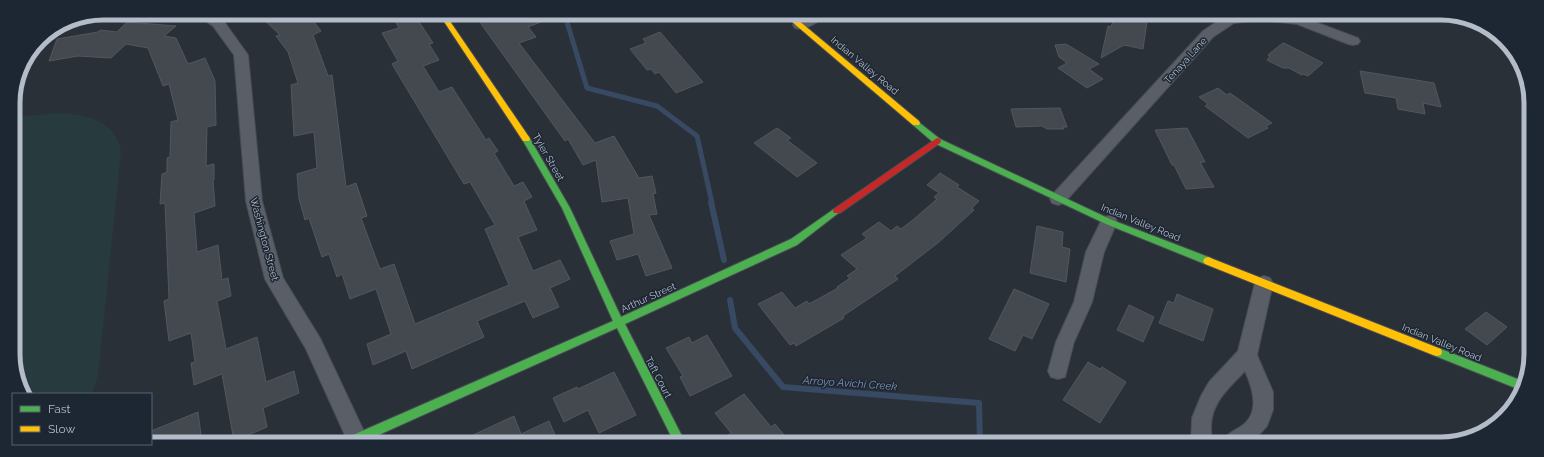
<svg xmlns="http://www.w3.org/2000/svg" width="1544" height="457" font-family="Raleway,sans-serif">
<rect width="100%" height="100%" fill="#2a3038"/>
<path fill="#273a3e" d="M54 113C83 114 115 118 121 152L98 375 92 394H27L15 371 13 118Z"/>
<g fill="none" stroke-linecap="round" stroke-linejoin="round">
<path stroke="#384963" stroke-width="5" d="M572 14 567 22 587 88 657 106 697 136 712 203"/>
<g stroke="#384963" stroke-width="6">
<path d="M711 202 724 260"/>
<path d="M730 300 735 328 783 387 979 403 980 443"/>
</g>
</g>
<g fill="#444950" stroke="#52575f">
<path d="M257 13H307L321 31 313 35 328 76 332 75 346 187 356 183 367 216 361 218 380 269 394 264 415 324 509 285 485 229 495 225 470 182 464 184 392 64 398 61 382 33 399 28 391 14H414L433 43 429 44 439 60 423 66 439 92 452 87 486 140 489 138 498 151 494 153 514 186 523 182 532 197 524 201 537 230 518 237 533 271 560 260 570 279 550 288 559 307 533 318 525 301 477 321 484 337 412 369 406 351 373 365 367 344 391 334 376 289 350 299 342 274 337 277 329 254 322 257 309 218 305 220 299 199 297 174 317 168 314 132 294 136 291 85 298 83 288 52 276 36 280 35Z"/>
<path d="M474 14H559V15L528 27 536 37 519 43 595 143 614 136 639 178 652 176 656 193 653 194 657 214 649 215 672 268 646 276 638 254 617 260 610 241 634 234 628 198 602 202 596 160 583 165 568 139 565 141Z"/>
<path d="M1115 15H1148L1143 49 1124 45 1101 58 1108 26 1111 27Z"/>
<path d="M127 22 176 26 164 36 176 38 188 64 205 58 215 81 216 125 207 127 206 166 214 164V180H213L215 206 194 213 197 252 218 245 222 280 228 278 231 296 217 301 226 349 257 337 266 382 294 371 299 393 263 408 267 427 234 441 222 374 194 385 191 363 195 362 191 333 169 341 164 301 169 299 165 203 160 204 162 174 167 172V158L170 157 171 122 178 120 169 84 163 86 148 48 126 44 111 58 78 56 49 61 57 39 98 32 100 30 117 32Z"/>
<path d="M660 32 696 74 703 82 676 93 659 72 655 74 651 69 647 70 630 49 646 43 643 39Z"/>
<path d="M1283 43 1288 45 1323 63 1308 76 1303 74 1302 75 1289 68H1283L1267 60 1270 56 1268 55 1269 54Z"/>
<path d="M1066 44 1099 64 1089 69 1103 79 1087 88 1058 68 1067 63 1059 57 1055 45Z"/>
<path d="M1360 71 1434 83 1441 107 1423 103 1425 114 1398 109 1396 98 1365 93Z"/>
<path d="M1218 88 1227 95 1230 93 1272 123 1266 126 1268 128 1248 138 1205 106 1208 104 1199 97Z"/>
<path d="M1060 108 1067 127H1063L1064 129H1047L1042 126 1016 127 1011 109Z"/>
<path d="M777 128 791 138 787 140 817 163 797 177 754 143Z"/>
<path d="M1187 128 1205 162H1200L1214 187 1186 189 1174 165H1172L1155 130Z"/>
<path d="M940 173 959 185 957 187 979 201 972 208 974 210 939 242 895 276 898 279 843 316 844 318 796 346 794 343 790 345 758 304 782 292 795 308 807 301 809 304 838 288 837 287 850 278 847 276 857 269 841 255 867 238 862 234 879 222 891 231 897 226 901 229 914 219 937 199 934 197 939 193 927 185Z"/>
<path d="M1037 226 1063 232 1062 247 1070 249 1066 282 1030 273Z"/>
<path d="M1014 289 1049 304 1032 339 1023 335 1015 351 989 339Z"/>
<path d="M1177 294 1213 309 1203 341 1159 323 1168 301 1174 303Z"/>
<path d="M1129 305 1154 317 1143 342 1117 330Z"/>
<path d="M1486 312 1507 327 1487 345 1465 329Z"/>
<path d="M707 335 732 376 690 396 680 377 683 376 666 348 689 337 692 343Z"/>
<path d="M1088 362 1100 369 1102 367 1126 382 1100 423 1063 400Z"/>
<path d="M614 372 636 415 599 433 588 410 564 422 553 398 577 387 578 389Z"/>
<path d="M744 394 771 427 775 424 790 442H719L731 433 715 413Z"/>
<path d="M198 412 201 435 187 441H151V431Z"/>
<path d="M514 416 521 434 549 421 558 442H458Z"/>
</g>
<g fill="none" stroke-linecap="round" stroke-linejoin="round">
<g stroke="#484c53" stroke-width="2">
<g id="street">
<path d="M194 13H211L223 20 248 55 262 201 283 278 320 338 367 438 366 442H348L306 349 265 279 246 201 234 55 213 26Z"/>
<path d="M810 15H826L824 18C815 23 805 31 795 28L793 25 795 22Z"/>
<path d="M1225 16H1299L1358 38 1360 41 1358 44 1353 45 1348 44 1297 24 1261 20 1234 23 1213 37 1064 203 1058 205 1052 203 1050 199 1052 195 1203 31Z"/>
<path d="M1109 216 1115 217 1117 222 1104 252 1092 302 1074 342 1065 377 1058 379 1051 377 1048 371 1056 342 1074 302 1086 252 1103 217Z"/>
<path d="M1264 276 1270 278 1273 283 1257 355 1273 392V410L1267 426 1255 439 1249 443H1223C1226 434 1232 432 1240 427 1261 414 1253 389 1245 371 1232 385 1216 398 1212 418 1210 426 1212 435 1211 443H1191L1192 418 1201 396 1209 382 1238 351 1255 283 1258 278Z"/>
</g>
</g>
<g stroke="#484c53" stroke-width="2">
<g id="fast">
<path d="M916 120 940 139 1112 220 1211 258 1213 261 1211 264H1205L1106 224 934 143 913 125 912 123Z"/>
<path d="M526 136 529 137 570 208 621 317 791 239 834 209H840L841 211 797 245 625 324 685 442H674L617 328 363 442H345L346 438 613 321 562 208 522 139Z"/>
<path d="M1437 348 1441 349 1525 382 1520 390 1518 389 1433 355 1432 352 1433 349Z"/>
</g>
</g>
<g stroke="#484c53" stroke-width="2">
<g id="slow">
<path d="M439 14H445L529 137 530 139 529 141H523Z"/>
<path d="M784 15H792L919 121 920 123 919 125H913Z"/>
<path d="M1208 257 1441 349 1442 352 1441 355 1437 356 1433 355 1205 264 1203 261 1205 258Z"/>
</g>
</g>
<g stroke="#484c53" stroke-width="2">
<path id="jam" d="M937 138 940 139 941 141 940 143 840 213H834L833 211 834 209Z"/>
</g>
<use href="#street" fill="#5a5e66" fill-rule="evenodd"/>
<use href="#fast" fill="#4caf50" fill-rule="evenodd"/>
<use href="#slow" fill="#ffc107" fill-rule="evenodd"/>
<use href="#jam" fill="#c62828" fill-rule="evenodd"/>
</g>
<g text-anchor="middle" stroke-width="3" stroke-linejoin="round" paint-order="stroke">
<g font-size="10" fill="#b4bcc9" stroke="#1d2633">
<text transform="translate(1185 60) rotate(-48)" y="4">Tenaya Lane</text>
<text transform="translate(865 65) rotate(40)" y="4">Indian Valley Road</text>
<text transform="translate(549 157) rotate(60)" y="4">Tyler Street</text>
<text transform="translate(1141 222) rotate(22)" y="4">Indian Valley Road</text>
<text transform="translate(265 239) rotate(75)" y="4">Washington Street</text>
<text transform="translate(648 297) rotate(-24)" y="4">Arthur Street</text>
<text transform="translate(1442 342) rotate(22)" y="4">Indian Valley Road</text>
<text transform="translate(659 377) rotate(62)" y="4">Taft Court</text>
</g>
<g font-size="11" font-style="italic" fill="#7c92b1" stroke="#1d2633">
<text transform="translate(850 383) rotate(4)" y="4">Arroyo Avichi Creek</text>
</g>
</g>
<path d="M0 0H1544V457H0ZM103 20H1441A83 83 0 0 1 1524 103V354A83 83 0 0 1 1441 437H103A83 83 0 0 1 20 354V103A83 83 0 0 1 103 20Z" fill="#1d2633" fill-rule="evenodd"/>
<path fill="none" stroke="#b4bcc9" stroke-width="5" d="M103 20H1441A83 83 0 0 1 1524 103V354A83 83 0 0 1 1441 437H103A83 83 0 0 1 20 354V103A83 83 0 0 1 103 20Z"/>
<rect x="12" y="393" width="140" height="52" fill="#1d2633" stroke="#59626f"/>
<rect x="20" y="406" width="20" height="6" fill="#4caf50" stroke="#59626f"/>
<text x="48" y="413" font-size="12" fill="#b4bcc9">Fast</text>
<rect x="20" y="426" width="20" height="6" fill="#ffc107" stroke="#59626f"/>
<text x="48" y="433" font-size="12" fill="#b4bcc9">Slow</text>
</svg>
